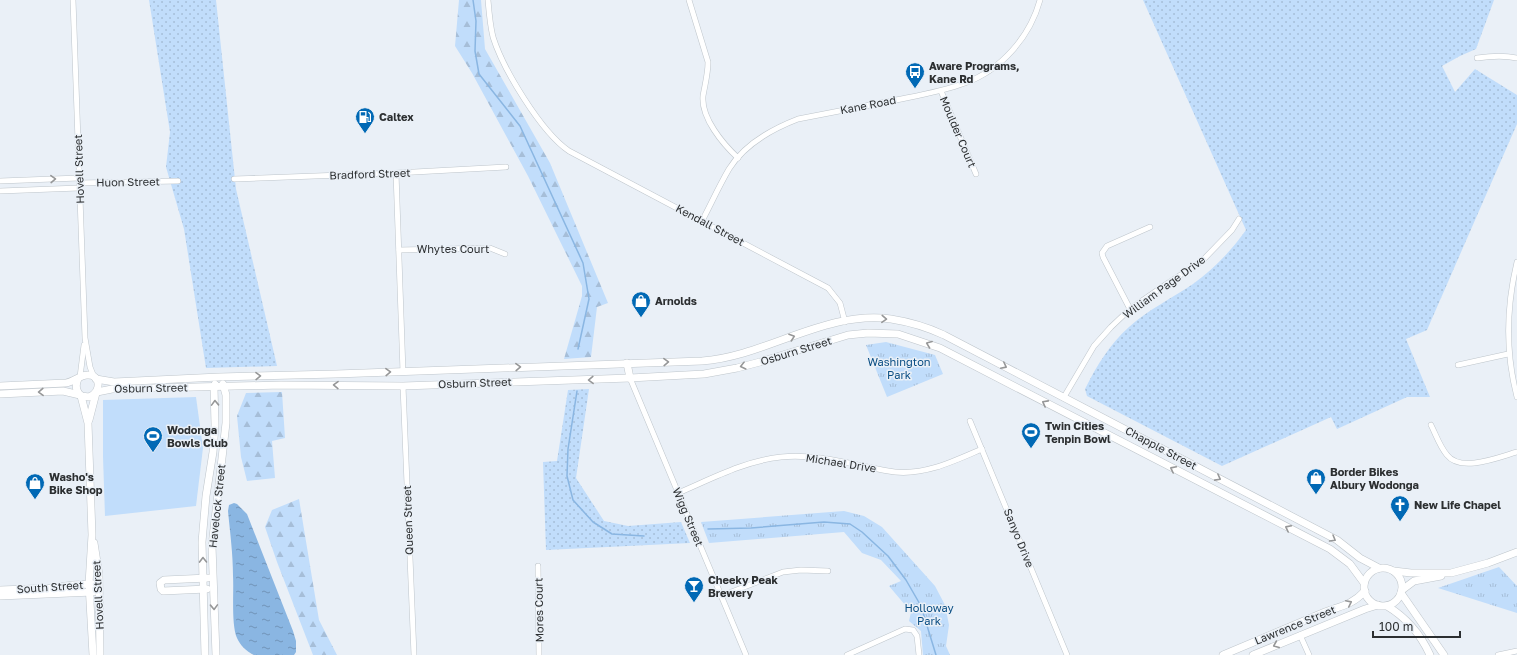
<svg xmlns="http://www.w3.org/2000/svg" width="1517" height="655" font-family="'Golos Text',sans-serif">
<defs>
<pattern id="grass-dots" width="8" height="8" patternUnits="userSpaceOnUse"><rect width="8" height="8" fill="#c1ddfb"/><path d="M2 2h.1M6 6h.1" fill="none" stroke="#a6bed8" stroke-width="1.8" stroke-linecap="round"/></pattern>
<pattern id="forest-firs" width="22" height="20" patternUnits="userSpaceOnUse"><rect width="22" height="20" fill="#c1ddfb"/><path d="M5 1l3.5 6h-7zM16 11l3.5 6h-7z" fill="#a6bed8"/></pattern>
<pattern id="park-tufts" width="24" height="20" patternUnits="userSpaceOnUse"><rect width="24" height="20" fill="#c1ddfb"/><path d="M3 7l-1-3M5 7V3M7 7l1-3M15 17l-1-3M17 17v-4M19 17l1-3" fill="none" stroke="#a6bed8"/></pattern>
<pattern id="water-ripples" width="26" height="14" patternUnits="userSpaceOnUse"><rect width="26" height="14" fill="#8ab6e2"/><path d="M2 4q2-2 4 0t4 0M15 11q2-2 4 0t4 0" fill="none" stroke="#7194b8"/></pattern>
</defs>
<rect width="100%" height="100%" fill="#eaf0f7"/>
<g fill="url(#grass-dots)">
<path d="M149 0H216L236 189 277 366 206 368 184 229 166 167 170 132Z"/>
<path d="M1143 0H1494L1476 49 1460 56 1442 66 1455 92 1475 69 1517 95V124L1427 330 1406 339 1430 397H1407L1337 429 1331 417 1222 466 1087 396 1085 389C1097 365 1110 344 1129 327 1148 310 1172 298 1193 284 1214 269 1231 251 1246 230Z"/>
<path d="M589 389 576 478 604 521 628 526 681 522 690 543 546 550 543 462 557 461 568 390Z"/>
</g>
<g fill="url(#forest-firs)">
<path d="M459 0H481L485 49 550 163 608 303 597 307 591 357 564 359 582 296V286L528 176 472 73 455 46Z"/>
<path d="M282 392 285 438 272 441 275 478 247 481 241 457 237 416 246 393Z"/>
<path d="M299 499 319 620 337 655H313L277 562 265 527 272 510Z"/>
</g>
<g fill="url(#park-tufts)">
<path d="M886 342 935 355 943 374 887 397 866 345Z"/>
<path d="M844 511 864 516 882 527 935 586 945 605 949 625 946 646 950 655H923L921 631 909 621 911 612 889 586 901 581 881 560 862 553 844 532 709 543 701 522Z"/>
<path d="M1499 567 1517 586V613L1438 588Z"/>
</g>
<path fill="#c1ddfb" d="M196 397 203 448 196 506 105 516 103 457V400Z"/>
<path fill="url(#water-ripples)" d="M234 503 237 504 247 514 293 631 296 641V652L294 655H254C246 651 240 645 237 638 231 624 234 591 233 576 233 554 230 532 228 511L229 505Z"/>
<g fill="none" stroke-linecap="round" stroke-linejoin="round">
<g stroke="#8ab6e2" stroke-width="1.5">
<path d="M473 0 476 21 475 51 479 74 520 126 583 263 589 299 578 349"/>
<path d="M577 391 568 449 567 476 573 500 593 522 612 534 644 536"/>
<path d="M708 529 751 528 824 522 850 524 862 532 888 556 906 580 921 606 936 655"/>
</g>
<g stroke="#bec5cb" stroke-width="6">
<g id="street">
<path d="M73 0 85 338 90 367 94 377"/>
<path d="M488 0C489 12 490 25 493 37 503 69 541 132 569 151L828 288 840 303 845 322"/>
<path d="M689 0 708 62C708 74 705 84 703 96 701 118 723 144 738 158"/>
<path d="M1477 58C1491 56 1503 55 1517 58"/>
<path d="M941 91 976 174"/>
<path d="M396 173 403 372"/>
<path d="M234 179 396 173 506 167"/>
<path d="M0 181 79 178"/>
<path d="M79 183 178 181"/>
<path d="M0 191 79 188"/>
<path d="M702 221C711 204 719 186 729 169 744 145 772 129 798 119 829 113 860 107 891 101 915 96 941 92 965 83 1001 70 1030 37 1040 0"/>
<path d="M399 250 490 248 505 254"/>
<path d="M1517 262C1506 308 1505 351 1517 397"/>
<path d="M1130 309 1103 257 1102 253 1107 246 1150 227"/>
<path d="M1458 365 1508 354"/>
<path d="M80 377 84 345"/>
<path d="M630 378 746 655"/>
<path d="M403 386 414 655"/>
<path d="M1064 397 1094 346 1111 327 1130 309 1165 285 1202 261 1232 230 1239 219"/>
<path d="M970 421 1067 655"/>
<path d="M1431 425C1436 435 1440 447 1447 455 1461 473 1499 457 1517 452"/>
<path d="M678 493C711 479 744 461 781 457 810 454 839 461 868 467 877 469 886 471 895 472 926 475 954 461 982 449"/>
<path d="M538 566 539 655"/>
<path d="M721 596 783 572 801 570 828 571"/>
<path d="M1300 635 1309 655"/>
<path d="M847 655 905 629 913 630 917 636 919 655"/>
<path d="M1498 655 1517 651"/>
</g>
</g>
<g stroke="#bec5cb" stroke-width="8">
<g id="secondary">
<path d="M627 363 630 378"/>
<path d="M96 379 114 382 219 377 336 374 702 361C767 356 825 310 891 319 910 322 927 327 944 335L1337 540 1360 558 1379 568"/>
<path d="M0 386 66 383C73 382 81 375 87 375 101 374 102 392 89 397L81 396C76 391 75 385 78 379"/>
<path d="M97 392 112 389 281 385 403 386 630 378 704 374 737 368 760 362 848 335 868 333 898 334 940 348 1330 549 1350 564 1364 583"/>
<path d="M0 394 63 391 80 395"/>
<path d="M81 396 88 423 92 535 89 584 93 655"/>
<path d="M89 420 96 393"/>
<path d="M94 543 99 575 100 655"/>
<circle cx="1383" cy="587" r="19"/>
<path d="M1394 571 1411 573H1451L1488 563 1517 552"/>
<path d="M207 589 163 591 161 589 160 583 164 580 208 578"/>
<path d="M0 590 52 588 73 585 93 584"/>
<path d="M1402 590 1414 581 1441 576"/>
<path d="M1401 593 1444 655"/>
<path d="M0 596 93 592"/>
<path d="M1387 606C1407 618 1420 633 1430 655"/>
<path d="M205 655 202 542 206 496 213 452 215 425 214 387 215 384"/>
<path d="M216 655 212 546 226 423V395L223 384"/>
<path d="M1223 655C1257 641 1291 626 1325 612 1341 606 1352 605 1365 591"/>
<path d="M1253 655 1365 609 1378 605"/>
</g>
</g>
<use href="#street" stroke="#fff" stroke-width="5"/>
<use href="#secondary" stroke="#fff" stroke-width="7"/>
</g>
<defs><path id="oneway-chevron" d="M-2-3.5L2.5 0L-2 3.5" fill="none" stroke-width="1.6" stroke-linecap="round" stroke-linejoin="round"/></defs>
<g stroke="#969798">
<use href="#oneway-chevron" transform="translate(53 179) rotate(-2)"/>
<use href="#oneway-chevron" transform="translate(884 319) rotate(3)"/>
<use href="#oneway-chevron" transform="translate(792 337) rotate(-19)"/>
<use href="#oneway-chevron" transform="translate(929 344) rotate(-159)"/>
<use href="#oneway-chevron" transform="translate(666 362) rotate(-2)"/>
<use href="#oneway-chevron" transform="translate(743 366) rotate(166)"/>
<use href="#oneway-chevron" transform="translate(1004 366) rotate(27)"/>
<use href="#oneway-chevron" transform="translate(518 367) rotate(-2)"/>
<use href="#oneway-chevron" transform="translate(388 372) rotate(-2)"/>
<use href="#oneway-chevron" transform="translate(258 376) rotate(-1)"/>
<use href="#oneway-chevron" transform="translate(591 380) rotate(178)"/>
<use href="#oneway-chevron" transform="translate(336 385) rotate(-179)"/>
<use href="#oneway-chevron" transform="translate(41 392) rotate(178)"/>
<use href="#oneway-chevron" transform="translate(215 403) rotate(-92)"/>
<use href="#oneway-chevron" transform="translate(1045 403) rotate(-152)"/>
<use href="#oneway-chevron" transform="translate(1173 469) rotate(-153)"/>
<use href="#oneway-chevron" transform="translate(1218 478) rotate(28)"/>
<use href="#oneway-chevron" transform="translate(1288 528) rotate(-153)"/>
<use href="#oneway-chevron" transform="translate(1333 539) rotate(30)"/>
<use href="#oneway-chevron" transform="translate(203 560) rotate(-91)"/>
<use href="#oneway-chevron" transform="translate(1349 603) rotate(-26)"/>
<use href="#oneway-chevron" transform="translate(214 607) rotate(88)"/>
<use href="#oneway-chevron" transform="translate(1276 645) rotate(157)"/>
</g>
<defs>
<g id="bus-pin" transform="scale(1)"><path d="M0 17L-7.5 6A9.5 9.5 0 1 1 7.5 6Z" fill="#0169b5" stroke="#eaf0f7"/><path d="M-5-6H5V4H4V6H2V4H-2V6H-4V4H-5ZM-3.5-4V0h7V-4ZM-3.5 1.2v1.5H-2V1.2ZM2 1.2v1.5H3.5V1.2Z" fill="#fff"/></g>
<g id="fuel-pin" transform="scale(1)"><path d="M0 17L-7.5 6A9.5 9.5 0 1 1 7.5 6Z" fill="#0169b5" stroke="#eaf0f7"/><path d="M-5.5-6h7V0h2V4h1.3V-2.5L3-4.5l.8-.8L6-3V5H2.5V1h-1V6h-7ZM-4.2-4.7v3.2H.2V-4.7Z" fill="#fff"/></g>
<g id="shop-pin" transform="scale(1)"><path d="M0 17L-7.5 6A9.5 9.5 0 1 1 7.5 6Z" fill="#0169b5" stroke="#eaf0f7"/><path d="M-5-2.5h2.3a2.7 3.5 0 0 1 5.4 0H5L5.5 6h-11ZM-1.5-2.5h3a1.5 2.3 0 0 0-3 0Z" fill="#fff"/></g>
<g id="stadium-pin" transform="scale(1)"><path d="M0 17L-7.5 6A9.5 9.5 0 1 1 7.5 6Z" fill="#0169b5" stroke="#eaf0f7"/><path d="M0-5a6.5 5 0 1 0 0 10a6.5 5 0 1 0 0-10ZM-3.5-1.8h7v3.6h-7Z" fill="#fff"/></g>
<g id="church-pin" transform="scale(1)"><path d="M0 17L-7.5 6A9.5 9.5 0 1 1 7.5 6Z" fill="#0169b5" stroke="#eaf0f7"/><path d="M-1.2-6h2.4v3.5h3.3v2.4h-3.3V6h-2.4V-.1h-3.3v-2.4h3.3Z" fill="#fff"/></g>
<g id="bar-pin" transform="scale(1)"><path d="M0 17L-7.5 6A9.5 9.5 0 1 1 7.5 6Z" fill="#0169b5" stroke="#eaf0f7"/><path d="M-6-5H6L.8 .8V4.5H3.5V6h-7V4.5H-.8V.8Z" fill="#fff"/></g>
</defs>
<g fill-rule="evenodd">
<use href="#bus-pin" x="915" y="72"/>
<use href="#fuel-pin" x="365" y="117"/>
<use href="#shop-pin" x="641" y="301"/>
<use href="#stadium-pin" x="1031" y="432"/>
<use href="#stadium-pin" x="153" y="436"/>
<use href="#shop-pin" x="1316" y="478"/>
<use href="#shop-pin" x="35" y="483"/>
<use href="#church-pin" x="1400" y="505"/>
<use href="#bar-pin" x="694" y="586"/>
</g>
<g text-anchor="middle" stroke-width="3" stroke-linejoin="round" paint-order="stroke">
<g font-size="11" font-weight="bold" fill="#2c2f31" stroke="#eaf0f7" text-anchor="start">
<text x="929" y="70">Aware Programs,<tspan x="929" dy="13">Kane Rd</tspan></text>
<text x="379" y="121">Caltex</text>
<text x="655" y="305">Arnolds</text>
<text x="1045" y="430">Twin Cities<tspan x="1045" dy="13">Tenpin Bowl</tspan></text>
<text x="167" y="434">Wodonga<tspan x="167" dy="13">Bowls Club</tspan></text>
<text x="1330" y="476">Border Bikes<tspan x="1330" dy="13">Albury Wodonga</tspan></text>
<text x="49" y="481">Washo's<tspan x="49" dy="13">Bike Shop</tspan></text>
<text x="1414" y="509">New Life Chapel</text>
<text x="708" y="584">Cheeky Peak<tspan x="708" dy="13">Brewery</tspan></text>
</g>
<g font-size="11" fill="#2c2f31" stroke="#eaf0f7">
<text transform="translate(868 105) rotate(-11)" y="4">Kane Road</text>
<text transform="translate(958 132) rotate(67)" y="4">Moulder Court</text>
<text transform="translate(79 169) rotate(-92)" y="4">Hovell Street</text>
<text transform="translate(370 174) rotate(-2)" y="4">Bradford Street</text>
<text transform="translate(128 182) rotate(-1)" y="4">Huon Street</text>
<text transform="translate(710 225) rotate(28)" y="4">Kendall Street</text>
<text x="453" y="253">Whytes Court</text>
<text transform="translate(1164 287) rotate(-36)" y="4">William Page Drive</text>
<text transform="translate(796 351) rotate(-17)" y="4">Osburn Street</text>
<text transform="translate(475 383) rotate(-2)" y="4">Osburn Street</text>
<text transform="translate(151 388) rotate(-1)" y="4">Osburn Street</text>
<text transform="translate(1161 448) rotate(28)" y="4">Chapple Street</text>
<text transform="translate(841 463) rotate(9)" y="4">Michael Drive</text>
<text transform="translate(217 506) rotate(-84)" y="4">Havelock Street</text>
<text transform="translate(688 517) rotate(67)" y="4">Wigg Street</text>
<text transform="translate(408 520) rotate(-92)" y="4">Queen Street</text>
<text transform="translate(1019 538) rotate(68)" y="4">Sanyo Drive</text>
<text transform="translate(50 587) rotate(-4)" y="4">South Street</text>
<text transform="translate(98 595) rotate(-93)" y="4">Hovell Street</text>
<text transform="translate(539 610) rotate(-91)" y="4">Mores Court</text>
<text transform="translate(1295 625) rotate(-22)" y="4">Lawrence Street</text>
</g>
<g font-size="11" fill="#094d83" stroke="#eaf0f7">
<text x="899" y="366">Washington<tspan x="899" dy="13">Park</tspan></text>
<text x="929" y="612">Holloway<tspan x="929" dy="13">Park</tspan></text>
</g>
</g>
<path d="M1373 631v6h87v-6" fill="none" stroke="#2c2f31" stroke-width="2"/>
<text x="1379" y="631" font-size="12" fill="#2c2f31" stroke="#eaf0f7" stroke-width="3" paint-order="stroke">100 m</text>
</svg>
